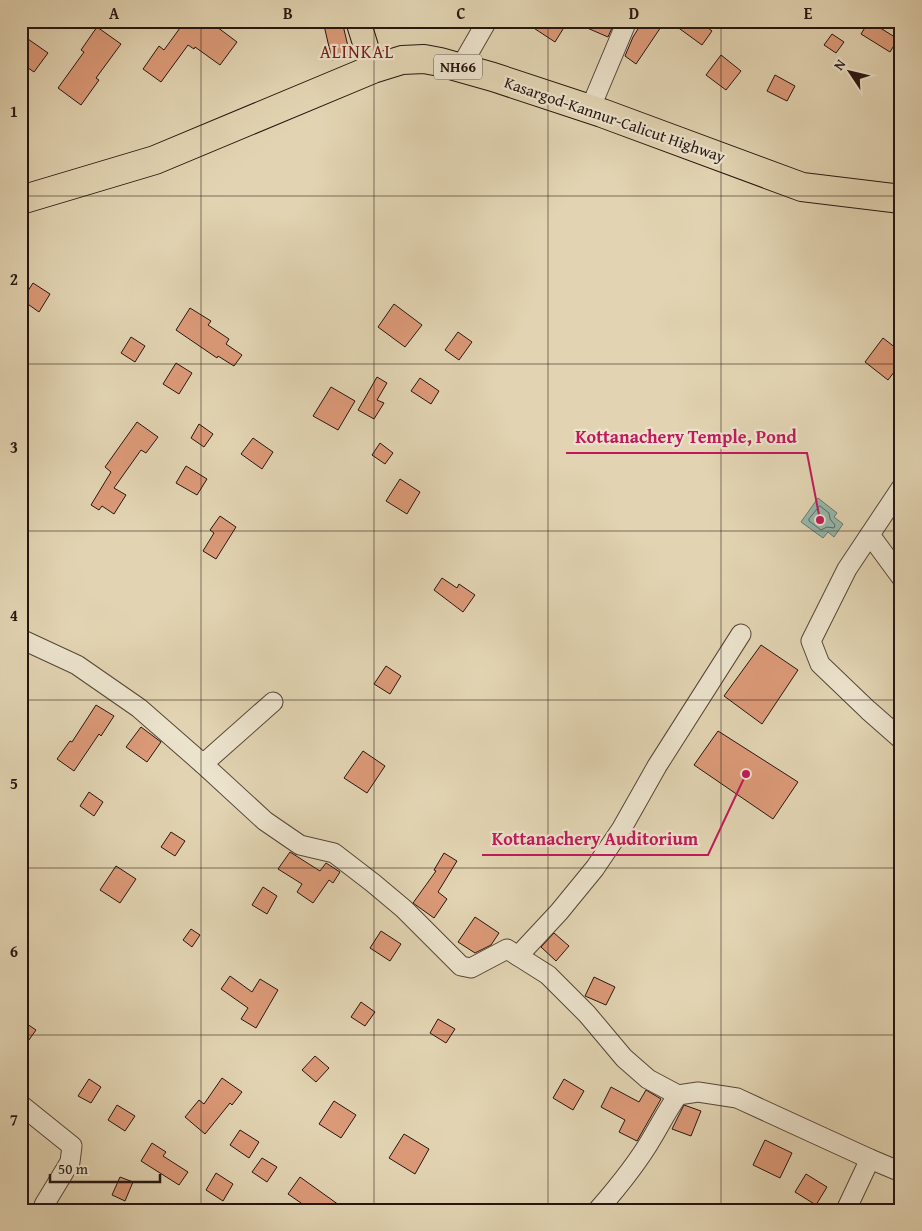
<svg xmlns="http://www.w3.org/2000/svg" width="922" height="1231" font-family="'Gentium Book Plus',serif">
<rect width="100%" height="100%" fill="#e2d4b2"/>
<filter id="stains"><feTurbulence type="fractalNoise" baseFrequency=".004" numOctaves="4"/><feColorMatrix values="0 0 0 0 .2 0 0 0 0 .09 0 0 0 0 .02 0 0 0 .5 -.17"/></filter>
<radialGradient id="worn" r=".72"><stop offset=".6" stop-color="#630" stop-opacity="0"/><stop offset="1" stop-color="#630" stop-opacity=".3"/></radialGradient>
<path fill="#95b8ac" stroke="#69776e" d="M818 498 837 513 834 517 843 524 834 537 828 532 823 538 801 522Z"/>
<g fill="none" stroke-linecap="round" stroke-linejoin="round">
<path stroke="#5e675e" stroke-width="1" d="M820 506 829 513 830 519 835 525 834 528 827 527 821 530 809 521V519Z"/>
</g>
<g fill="#dc9a78" stroke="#271610">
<path d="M185 21H209L237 42 220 65 195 47 194 49 188 45 161 82 143 69 159 46 164 50Z"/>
<path d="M323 21H342L350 55 332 60Z"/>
<path d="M523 21H568L555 42Z"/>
<path d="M571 21H615L608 37Z"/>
<path d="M643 21H665L636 64 625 56 633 37Z"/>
<path d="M669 21H699L712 31 702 45Z"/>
<path d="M869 21 898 39 890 52 861 34Z"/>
<path d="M97 27 121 44 96 78 99 80 81 105 58 88 84 52 81 50Z"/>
<path d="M832 34 844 42 836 53 824 45Z"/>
<path d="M28 39 48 53 34 72 21 63V49Z"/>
<path d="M721 55 741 71 726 90 706 75Z"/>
<path d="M775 75 795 86 787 101 767 91Z"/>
<path d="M33 283 50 294 39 312 22 300Z"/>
<path d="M394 304 422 325 405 347 378 327Z"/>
<path d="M190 308 211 321 208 325 229 339 226 344 242 355 234 366 218 356 217 358 176 330Z"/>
<path d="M458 332 472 342 459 360 445 350Z"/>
<path d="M131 337 145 346 135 362 121 353Z"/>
<path d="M883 338 901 352V363L888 380 865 362Z"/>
<path d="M176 363 192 373 179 394 163 384Z"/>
<path d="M377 377 387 383 377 400 384 403 374 419 358 410Z"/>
<path d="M420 378 439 391 431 404 411 391Z"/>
<path d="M331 387 355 401 338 430 313 416Z"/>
<path d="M137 422 158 437 146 453 141 450 114 488 126 495 114 514 102 506 99 510 91 505 111 472 105 467Z"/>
<path d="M199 424 213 434 204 447 191 438Z"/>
<path d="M253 438 273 452 262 469 241 454Z"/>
<path d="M380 443 393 453 385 464 372 455Z"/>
<path d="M186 466 207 479 197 495 176 483Z"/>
<path d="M400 479 420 492 407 514 386 501Z"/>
<path d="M220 516 236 527 216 559 203 551 214 533 210 530Z"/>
<path d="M442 578 457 588 459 584 475 595 463 612 434 590Z"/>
<path d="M761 645 798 670 762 724 724 696Z"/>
<path d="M386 666 401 676 390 694 374 684Z"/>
<path d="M96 705 114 716 101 736 99 734 74 771 57 759 70 741 72 742Z"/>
<path d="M141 727 161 742 147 762 126 747Z"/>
<path d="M718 731 798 782 773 819 694 765Z"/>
<path d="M363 751 385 766 367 793 344 778Z"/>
<path d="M89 792 103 802 94 816 80 806Z"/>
<path d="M171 832 185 841 175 856 161 847Z"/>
<path d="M290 852 320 871 326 863 340 872 333 883 329 880 313 903 297 892 302 884 278 869Z"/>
<path d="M444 853 457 861 438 892 447 899 434 918 413 903 436 871 434 870Z"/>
<path d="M116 866 136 879 120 903 100 890Z"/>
<path d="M263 887 277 896 267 914 252 905Z"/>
<path d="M475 917 499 933 491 945 475 953 458 942Z"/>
<path d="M191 929 200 935 192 947 183 940Z"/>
<path d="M381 931 401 944 390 961 370 948Z"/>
<path d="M554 933 569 946 556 961 541 947Z"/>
<path d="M230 976 252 992 260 979 278 990 256 1028 241 1019 248 1008 221 989Z"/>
<path d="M594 977 615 987 606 1005 585 996Z"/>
<path d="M361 1002 375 1012 365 1026 351 1017Z"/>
<path d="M438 1019 455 1029 446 1043 430 1033Z"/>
<path d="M21 1020 36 1030 21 1051Z"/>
<path d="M315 1056 329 1068 316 1082 302 1070Z"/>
<path d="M222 1078 242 1092 232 1105 230 1103 205 1134 185 1117 199 1100 204 1104Z"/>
<path d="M89 1079 101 1087 91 1103 78 1096Z"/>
<path d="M564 1079 584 1091 573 1110 553 1098Z"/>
<path d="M611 1087 639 1102 646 1090 661 1099 637 1141 619 1132 625 1120 601 1107Z"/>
<path d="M334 1101 356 1115 341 1138 319 1124Z"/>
<path d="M117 1105 135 1116 125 1131 108 1120Z"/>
<path d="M684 1105 701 1111 691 1136 672 1129Z"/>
<path d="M240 1130 259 1142 249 1158 230 1145Z"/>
<path d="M404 1134 429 1149 415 1174 389 1158Z"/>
<path d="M765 1140 792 1153 780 1178 753 1165Z"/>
<path d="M152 1143 166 1152 163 1156 188 1172 179 1185 141 1161Z"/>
<path d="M262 1158 277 1167 267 1182 252 1172Z"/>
<path d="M216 1173 233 1184 223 1201 206 1190Z"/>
<path d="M806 1174 827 1187 816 1205 795 1192Z"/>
<path d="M120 1177 133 1182 125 1201 112 1195Z"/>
<path d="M300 1177 346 1210H311L288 1194Z"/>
</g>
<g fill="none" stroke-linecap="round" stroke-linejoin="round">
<g stroke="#564638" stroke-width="21">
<g id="minor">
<path d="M460 68 487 21"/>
<path d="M590 109 627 21"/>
<path d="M901 488 847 569 811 641 820 664 868 710 901 739"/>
<path d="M870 535 901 577"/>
<path d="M21 639 77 665 139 708 203 764 265 821 300 845 334 853 373 883 404 909 461 966 471 968 507 949 548 975 587 1014 624 1058 648 1079 678 1095"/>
<path d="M203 764 273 702"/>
<path d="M518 956 559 912 595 868 622 828 657 766 741 634"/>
<path d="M21 1105 72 1146 70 1162 44 1205 45 1210"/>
<path d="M598 1210C618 1187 637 1164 652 1138 661 1123 668 1109 678 1095L698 1092 737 1098 870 1159 901 1172"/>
<path d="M846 1210 870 1159"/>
</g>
</g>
<g stroke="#271610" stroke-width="26">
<path id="major" d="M358 21 373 69"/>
</g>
<g stroke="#271610" stroke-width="30">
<path id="highway" d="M21 200 155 160 373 69 402 60 424 59 440 62 493 77 602 113 802 187 901 199"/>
</g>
<use href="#minor" stroke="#ece3cd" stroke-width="19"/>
<use href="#major" stroke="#e2d4b2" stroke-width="24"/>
<use href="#highway" stroke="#e2d4b2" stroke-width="28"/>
</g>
<path fill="none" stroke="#271610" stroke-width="1" stroke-opacity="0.55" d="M201 21V1210M374 21V1210M548 21V1210M721 21V1210M21 196H901M21 364H901M21 531H901M21 700H901M21 868H901M21 1035H901"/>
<g text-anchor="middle" stroke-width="4.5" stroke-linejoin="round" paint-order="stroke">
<rect fill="#ece3cd" stroke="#625449" stroke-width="1" x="434" y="54.5" width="48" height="25" rx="4"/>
<g font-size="15" font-weight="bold" fill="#271610">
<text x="458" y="72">NH66</text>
</g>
<g font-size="16" fill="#271610" stroke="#ece3cd">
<text transform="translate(615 119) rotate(19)" y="6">Kasargod-Kannur-Calicut Highway</text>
</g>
<g font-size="18" letter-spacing="1" fill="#7a1f14" stroke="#ece3cd">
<text x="357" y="58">ALINKAL</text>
</g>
</g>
<path fill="none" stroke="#c2185b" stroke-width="2" d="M820 520L807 453H566M746 774L708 855H482"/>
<g fill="#c2185b" stroke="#ece3cd" stroke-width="2">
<circle cx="820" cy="520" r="5"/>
<circle cx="746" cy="774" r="5"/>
</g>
<g font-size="18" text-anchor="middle" font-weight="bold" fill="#c2185b" stroke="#ece3cd" stroke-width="4.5" stroke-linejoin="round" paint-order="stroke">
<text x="686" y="443">Kottanachery Temple, Pond</text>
<text x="595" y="845">Kottanachery Auditorium</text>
</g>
<rect width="922" height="1231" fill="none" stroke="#e2d4b2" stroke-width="55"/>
<g transform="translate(850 72) rotate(305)" stroke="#ece3cd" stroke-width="4" paint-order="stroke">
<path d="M0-4L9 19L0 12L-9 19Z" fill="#271610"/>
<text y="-8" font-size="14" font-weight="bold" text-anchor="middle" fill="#271610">N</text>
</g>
<path d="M50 1174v8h110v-8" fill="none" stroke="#271610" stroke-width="2.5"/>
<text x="58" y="1174" font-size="15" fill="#271610" stroke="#ece3cd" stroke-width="4" paint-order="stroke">50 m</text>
<rect x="28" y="28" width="866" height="1176" fill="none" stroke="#271610" stroke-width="2"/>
<g font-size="16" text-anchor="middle" font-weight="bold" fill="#271610">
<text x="114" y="19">A</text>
<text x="288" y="19">B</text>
<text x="461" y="19">C</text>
<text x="634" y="19">D</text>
<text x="808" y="19">E</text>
<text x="14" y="117">1</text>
<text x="14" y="285">2</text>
<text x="14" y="453">3</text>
<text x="14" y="621">4</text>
<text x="14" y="789">5</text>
<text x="14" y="957">6</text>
<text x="14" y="1125">7</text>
</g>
<rect width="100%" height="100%" filter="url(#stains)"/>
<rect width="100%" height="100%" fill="url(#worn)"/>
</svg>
